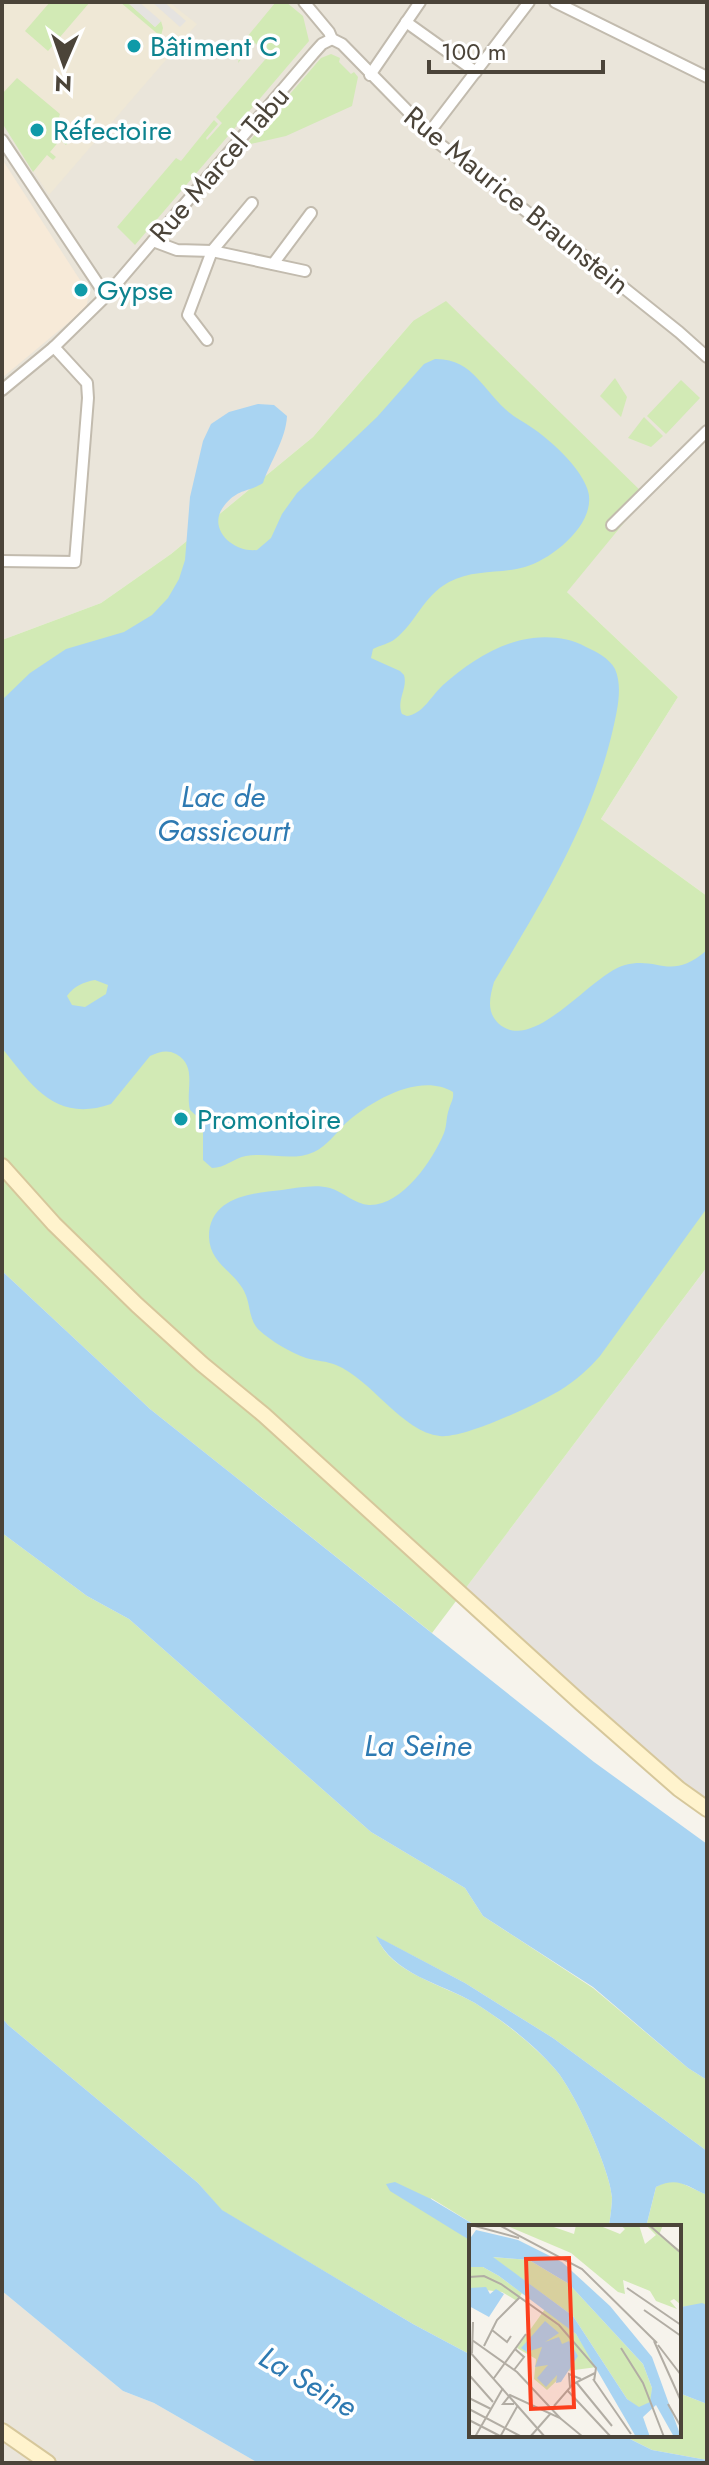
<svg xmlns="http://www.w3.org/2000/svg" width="709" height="2465" font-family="Jost,sans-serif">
<rect width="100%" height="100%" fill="#f6f3ec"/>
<g fill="#eae5da">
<path d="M2 2H707V896L601 819 678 697 567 592 413 321 313 437 171 554 101 603 2 640Z"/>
<path d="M2 2291 123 2391 154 2403 258 2463H2Z"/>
</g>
<path fill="#f7ead8" d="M2 159 89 294 86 308 2 378Z"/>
<path fill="#e6e2dd" d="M707 1267V1803L465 1589Z"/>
<path fill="#efe8d6" d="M2 2H169L197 24 49 195 4 126Z"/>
<g fill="#d2eab5">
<path d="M50 2H90L48 51 25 31Z"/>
<path d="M120 2H127L155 27 161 21 163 28 161 36 155 42 159 35Z"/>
<path d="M286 2 303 16 309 41 135 245 117 227 176 158 181 161 214 120 218 124 206 138 207 140 222 123 216 117 269 55 255 43 238 63 242 43 275 3Z"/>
<path d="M331 54 340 58 339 62 351 74 354 72 358 77 352 106 286 136 246 145 321 58Z"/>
<path d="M17 78 60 114 59 117 77 132 69 128 62 137 68 142 66 145 60 140 50 152 56 157 53 160 47 155 33 172 4 126 2 94Z"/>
<path d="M446 301 646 496 567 592 678 697 601 819 707 896V1267L432 1633 150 1409 2 1271V640L101 603 171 554 313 437 413 321Z"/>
<path d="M615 378 627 397 621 417 600 396Z"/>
<path d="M681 380 700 398 666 434 647 416Z"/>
<path d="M644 417 663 436 651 447 628 438Z"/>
<path d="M2 1533 87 1596 129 1619 371 1832 465 1888 483 1916 593 1988 688 2068 707 2080V2151L553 2038 465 1983 377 1937C390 1973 444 1985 475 2003 503 2021 533 2044 555 2069 574 2090 610 2169 612 2197 612 2207 610 2217 609 2227H478L431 2198 436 2217 471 2241V2355L413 2324 221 2210 198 2183 8 2025 2 2018Z"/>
<path d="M667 2181H677L707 2195V2305L681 2307 679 2312V2227H646L656 2187Z"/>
<path d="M679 2393 707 2404V2460L652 2450 622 2435H679Z"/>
</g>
<g fill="#e5e3e0">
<path d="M127 2H139L161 21 155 27Z"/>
<path d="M152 2H164L186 21 180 27Z"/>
</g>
<g fill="#a9d4f2" fill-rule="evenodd">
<path d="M435 359C478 358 485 400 520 420 543 433 578 463 587 488 600 521 553 559 525 567 500 574 473 569 449 582 422 597 416 623 395 639 389 644 380 645 373 649L371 658 400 671 404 675C408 689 396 700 402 714L407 716C423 714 431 696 443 685 468 663 499 642 533 638 551 636 570 638 586 647 597 652 609 658 615 669 623 687 617 711 613 729 591 824 543 900 494 982 490 996 486 1011 498 1023 533 1056 591 974 625 965 659 956 670 982 707 950V1208L600 1356C588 1370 575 1381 559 1391 537 1404 464 1439 440 1436 402 1432 371 1379 336 1365 327 1361 316 1361 306 1358 291 1353 271 1341 259 1330 248 1319 251 1304 244 1291 233 1270 210 1264 209 1237 209 1197 252 1193 282 1190 297 1188 315 1184 330 1188 343 1192 355 1204 369 1205 402 1206 433 1160 444 1133 447 1125 446 1117 449 1109 451 1102 454 1099 453 1092 420 1072 371 1101 346 1123 336 1133 327 1146 314 1152 292 1162 269 1152 246 1156 234 1158 225 1168 212 1168L203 1160V1122L190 1110C185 1090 198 1066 176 1054 167 1049 159 1052 150 1056L111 1104C56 1123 32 1086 2 1048V700L30 673 66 649 124 632 152 615 168 598 179 579 185 560 190 497 203 441 211 424 229 412 258 404 274 405 287 416C286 439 270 462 263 483 247 493 238 488 224 506 206 529 234 553 257 550L271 538 282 514 297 493 377 417 424 364ZM95 980 108 985 106 994 85 1007 72 1005 67 996C74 986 84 982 95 980Z"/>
<path d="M2 1271 150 1409 594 1762 707 1844V2080L688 2068 593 1987 483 1916 465 1888 371 1832 129 1619 87 1596 2 1533Z"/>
<path d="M376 1936 465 1983 553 2038 707 2151V2195C686 2186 678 2176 656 2187L646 2227H609C610 2217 612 2207 612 2197 610 2169 574 2090 555 2069 533 2043 503 2021 475 2003 441 1983 393 1975 376 1936Z"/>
<path d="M2 2018 8 2025 198 2183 222 2210 413 2324 471 2355V2435H622L652 2450 707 2460V2463H258L154 2403 123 2391 2 2291Z"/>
<path d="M395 2182 431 2199 478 2227H471V2241L390 2191 386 2184Z"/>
<path d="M702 2303 707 2305V2404L679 2393V2312L681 2307Z"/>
</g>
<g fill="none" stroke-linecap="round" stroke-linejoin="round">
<g stroke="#c2bbae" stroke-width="14">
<g id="minor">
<path d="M304 2 329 32 332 39 342 44 441 145 599 268 679 332 707 357"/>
<path d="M555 2 707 77"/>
<path d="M406 22 476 72"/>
<path d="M370 75 420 2"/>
<path d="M428 134 529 2"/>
<path d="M2 140 106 296"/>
<path d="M153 241 177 250 212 251 305 271"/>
<path d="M273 264 311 213"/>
<path d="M207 340 188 315 212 251 252 203"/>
<path d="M2 390 54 347 106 296 313 54 322 44 332 39"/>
<path d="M612 525 707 431"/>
<path d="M2 561 75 562 88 398 87 383 54 347"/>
</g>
</g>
<g stroke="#d6c79b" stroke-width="18">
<g id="secondary">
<path d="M2 1166 54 1224 137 1305 202 1364 264 1415 581 1703 679 1789 707 1809"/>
<path d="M2 2431 48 2463"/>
</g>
</g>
<use href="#minor" stroke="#fff" stroke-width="10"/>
<use href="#secondary" stroke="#fff3cd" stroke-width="14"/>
</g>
<g fill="#0f9aa8" stroke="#fff" stroke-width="3">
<circle cx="134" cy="46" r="8"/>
<circle cx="37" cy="130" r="8"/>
<circle cx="81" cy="290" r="8"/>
<circle cx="181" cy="1119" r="8"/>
</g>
<g text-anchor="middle" stroke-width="7" stroke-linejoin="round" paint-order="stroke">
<g font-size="28" fill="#0d838f" stroke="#fff" text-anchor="start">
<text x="150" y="56">Bâtiment C</text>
<text x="53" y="140">Réfectoire</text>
<text x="97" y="300">Gypse</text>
<text x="197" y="1129">Promontoire</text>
</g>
<g font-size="28" fill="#4b4439" stroke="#fff">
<text transform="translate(219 164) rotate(-49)" y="10">Rue Marcel Tabu</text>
<text transform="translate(517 200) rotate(39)" y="10">Rue Maurice Braunstein</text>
</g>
<g font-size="30" font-style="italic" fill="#2e7ab2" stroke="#fff">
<text x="223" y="807">Lac de<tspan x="223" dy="34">Gassicourt</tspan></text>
<text x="418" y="1756">La Seine</text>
<text transform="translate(308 2382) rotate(31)" y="10">La Seine</text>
</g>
</g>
<g transform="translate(469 2225)">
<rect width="212" height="212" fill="#f6f3ec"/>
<path d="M36 0H79L105 9 107 0H129L151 9 156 4 151 0H170L176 19 187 10 177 0H194L190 10 211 25 212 21V80L205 74 201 76 208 84 187 76 181 66 154 55 156 69 149 67 102 28ZM23 32 60 35 100 59 174 139 183 163 182 177 170 183 158 174 104 91ZM0 42H14L30 51 53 68 48 76 33 67 0 63ZM76 84 107 109 128 142 98 146 78 165 65 154 67 134 48 123Z" fill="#d2eab5"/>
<path d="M7 5 49 15 93 37 141 81 183 132 212 212H205L187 180 174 192 181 212H167L107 109 30 51 14 42H0V15ZM24 32 60 35 100 59 174 139 183 163 181 177 170 182 158 174 104 91ZM17 62 21 69 27 64 35 69 20 92 0 81V63ZM76 96 90 108 76 117 90 112 93 119 100 116 109 131 92 157 87 158 88 150 77 162 68 153 79 140 66 142 73 122 58 127 52 123Z" fill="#a9d4f2" fill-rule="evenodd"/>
<path fill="none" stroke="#b2ada4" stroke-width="2" d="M2 0 50 13M30 0 113 44 188 118M180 0 212 28M0 52 15 51 32 59 90 100 127 143 125 156M158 63 212 100M175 85 212 111M23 105 38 117 42 111M3 115 48 147 92 194M185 116 212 176M189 120 212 150M15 121 28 95 51 72M152 123 174 158 195 212M0 126 76 212M3 128 4 97M45 145 55 132 46 124M1 151 24 177M25 153 57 109M124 154 162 209M107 157 143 201M101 162 100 149 112 154M98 165 142 212M0 173 22 184M45 179H34L41 170 91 193 114 212M199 179 212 202M85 181 104 159 126 148M0 184 53 212M0 195 31 211M6 212 34 163M31 212 49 180M61 212 82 188"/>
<path fill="#fc3f1d" fill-opacity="0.15" stroke="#fc3f1d" stroke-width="4" d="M100 33 105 182 62 184 57 34Z"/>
<rect width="212" height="212" fill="none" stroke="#4b4439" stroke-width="4"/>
</g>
<rect width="709" height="2465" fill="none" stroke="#4b4439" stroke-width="8"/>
<g transform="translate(64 64) rotate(182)" stroke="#ffffff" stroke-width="6" paint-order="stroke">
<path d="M0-6L14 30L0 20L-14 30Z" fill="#4b4439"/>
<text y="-12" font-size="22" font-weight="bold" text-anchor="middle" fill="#4b4439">N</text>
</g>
<path d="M429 60v12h174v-12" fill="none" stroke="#4b4439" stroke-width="4"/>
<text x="441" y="60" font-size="24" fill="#4b4439" stroke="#ffffff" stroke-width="6" paint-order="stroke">100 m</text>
</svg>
